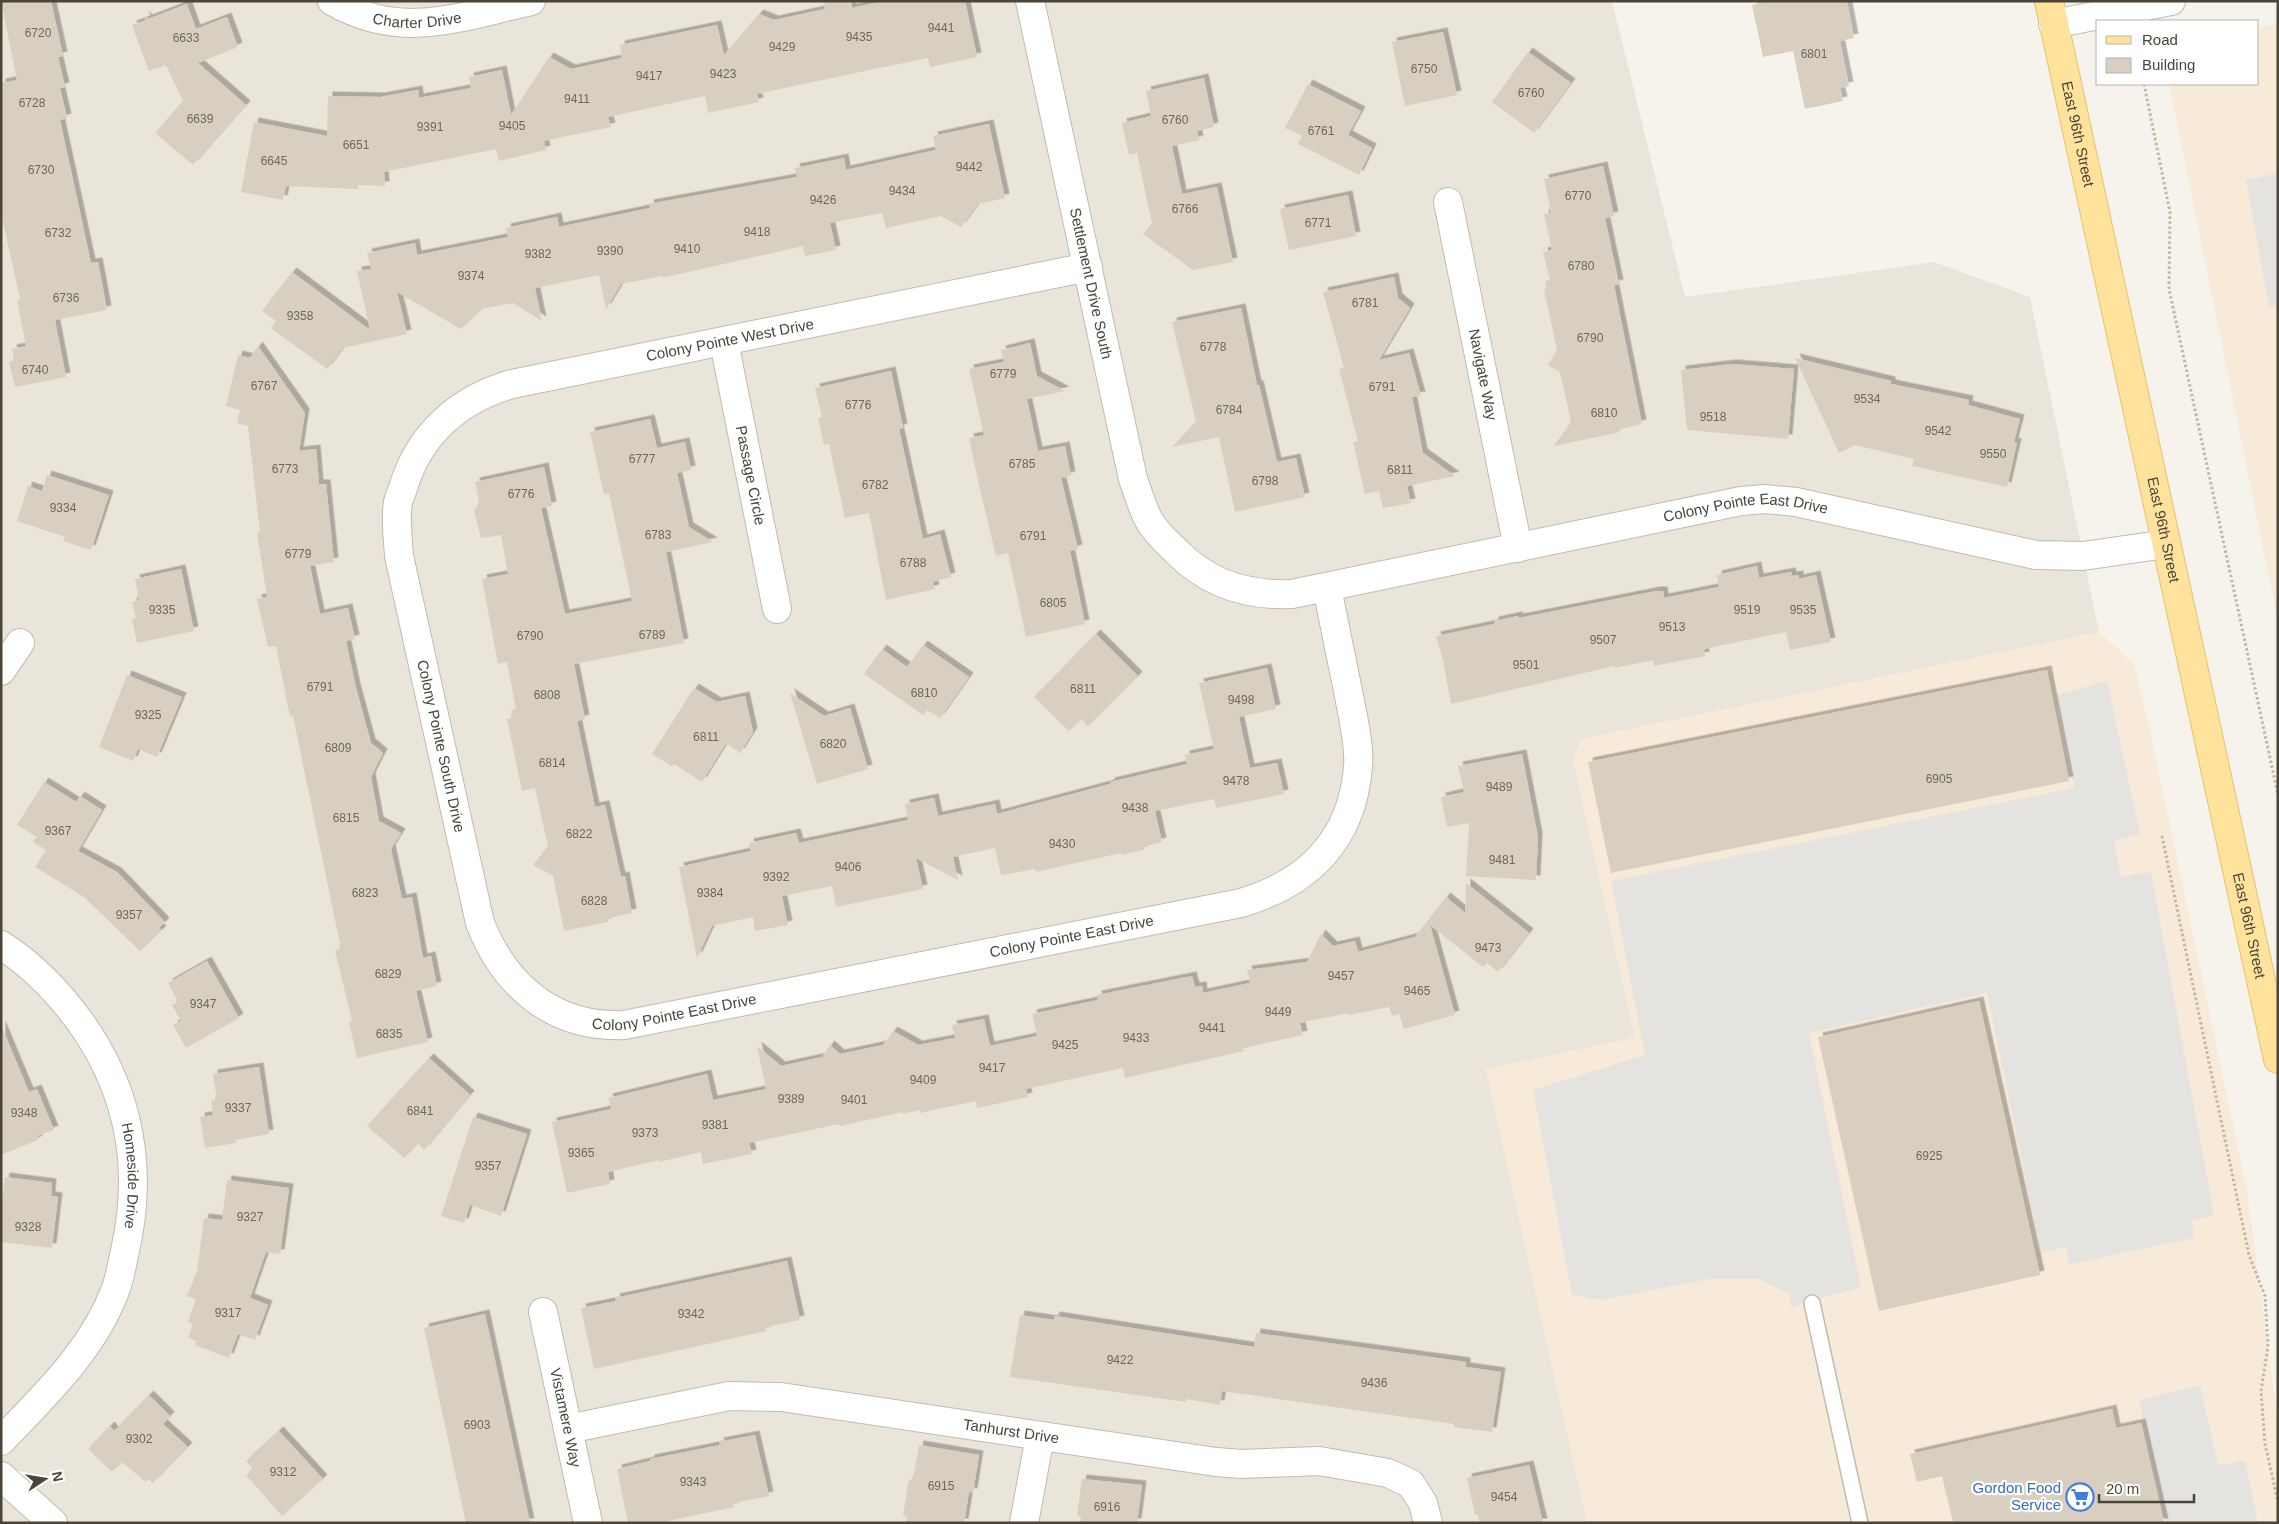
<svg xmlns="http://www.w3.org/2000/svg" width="2279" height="1524" font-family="Helvetica,sans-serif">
<defs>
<filter id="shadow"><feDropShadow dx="4.5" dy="-4.5" stdDeviation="0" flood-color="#0004"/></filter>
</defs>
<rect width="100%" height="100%" fill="#f6f3ec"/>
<path fill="#eae5da" d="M1 1H1612L1685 297 1934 262 2030 297 2099 632 1582 739 1573 759 1635 1038 1486 1069 1587 1523H1Z"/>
<g fill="#f7ead8">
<path d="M2278 24V621L2169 84H2258V28Z"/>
<path d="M2099 632 2134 664 2151 735 2247 1191 2278 1422V1523H1587L1486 1069 1635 1038 1573 759 1582 739Z"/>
</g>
<g fill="#e5e3e0">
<path d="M2278 173V305L2269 307 2246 180Z"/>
<path d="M2107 681 2140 834 2114 841 2121 877 2151 872 2214 1215 2192 1221 2194 1238 2069 1264 2066 1246 2041 1254 1987 993 1809 1033 1861 1287 1791 1307 1789 1294 1759 1279H1709L1602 1300 1572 1295 1533 1090 1645 1055 1611 881 2074 788 2057 695Z"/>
<path d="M2200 1385 2218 1465 2245 1461 2258 1523H2166L2139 1400Z"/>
</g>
<g fill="#d8cfc1" filter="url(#shadow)">
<path d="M1 1H51L63 56 58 57 65 87 60 88 67 118 60 120 91 263 98 262 107 310 55 320 66 377 15 387 9 362 14 360 12 349 26 346 17 300 20 299 1 213V83L17 80Z"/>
<path d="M824 1H851L852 8 884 1H965L977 57 930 67 928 58 841 76 757 94 759 102 708 113 705 96 608 117 611 127 544 141 546 150 499 161 496 149 384 172 385 186 358 185V189L286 186 283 200 241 192 254 122 327 136 328 96 380 97 418 90 419 98 471 88 469 77 502 70 511 115 549 57 571 69 622 58 620 45 717 25 724 55 759 14 774 20 825 9Z"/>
<path d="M1772 1H1847L1854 38 1840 41 1849 86 1840 88 1843 101 1805 109 1793 51 1763 57 1752 5Z"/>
<path d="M187 4 196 29 227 17 238 47 198 63 246 105 193 165 155 133 183 101 166 65 149 71 132 25 146 20 144 15 148 19Z"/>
<path d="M1443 32 1457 95 1405 106 1392 42Z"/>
<path d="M1528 52 1571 83 1534 133 1492 102Z"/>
<path d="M1204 78 1214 127 1197 131 1199 140 1172 146 1182 194 1217 187 1233 262 1193 270 1143 234 1152 224 1137 153 1129 155 1122 123 1151 116 1146 91Z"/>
<path d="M1308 84 1361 111 1348 135 1372 148 1359 175 1298 144 1302 136 1285 128Z"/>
<path d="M989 124 1005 198 978 204 961 227 941 216 886 228 882 213 830 223 836 250 805 256 803 246 662 278 661 276 621 284 606 309 599 275 535 288 542 321 513 303 482 309 461 329 397 292 407 334 343 348 327 369 271 328 276 321 262 311 292 272 370 330 357 271 371 269 367 253 415 243 417 255 508 237 506 228 557 217 559 227 650 208 649 204 797 177 795 168 844 158 846 170 936 150 933 136Z"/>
<path d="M1603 166 1614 216 1605 218 1619 284 1614 285 1642 424 1620 429V432L1554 446 1571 422 1560 372 1548 365 1557 350 1544 289 1547 288 1545 281 1550 280 1543 252 1552 250 1544 214 1551 213 1544 179Z"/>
<path d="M1348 195 1356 236 1289 250 1280 209Z"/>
<path d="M1394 277 1398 298 1410 308 1379 360 1409 353 1421 396 1412 397 1423 453 1455 476 1407 486 1411 503 1383 508 1379 491 1365 494 1353 442 1358 441 1339 369 1344 368 1323 292Z"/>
<path d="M1241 308 1257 385H1259L1277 462 1296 458 1305 497 1235 512 1219 437 1172 447 1196 422 1172 322Z"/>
<path d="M1030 343 1037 376 1065 391 1027 399 1038 451 1065 446 1071 476 1061 478 1078 549 1070 551 1085 624 1026 637 1008 553 996 556 979 485 969 438 984 435 969 369 1004 362 1001 350Z"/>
<path d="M258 346 305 413 299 451 316 449 319 484H326L334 562 310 566 320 614 348 608 355 639 346 641 356 688 371 743 383 753 371 777 379 821 401 833 391 849 402 899 412 897 423 958 431 956 437 986 416 991 428 1042 357 1058 349 1022 352 1021 335 950 341 949 293 716 290 717 276 646 268 647 257 599 267 597 257 533 260 532 248 426 237 423 240 410 226 406 238 355 250 358Z"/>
<path d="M1795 358 1891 381V384L1969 400 1968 405 2020 419 2014 442 2017 443 2007 487 1912 466 1914 459 1855 445 1839 453Z"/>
<path d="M1732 364 1794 369 1788 439 1687 430 1681 370Z"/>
<path d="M891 371 903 428 899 429 923 539 940 534 951 577 933 582 935 589 886 600 869 513 845 518 829 444 824 445 818 418 822 417 815 388Z"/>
<path d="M650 419 657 448 685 442 691 470 677 473 689 527 713 542 666 552 684 643 574 664 585 719 577 721 595 807 605 805 621 877 625 876 632 913 608 918V922L564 931 553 876 533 865 548 846 535 788 522 791 507 719 513 718 511 710 516 709 507 662 498 664 482 579 508 574 501 535 481 538 474 511 479 502 475 482 544 467 552 506 541 508 565 614 632 601 609 493 604 494 590 432Z"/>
<path d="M47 475 109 495 91 550 63 541 65 537 17 521 28 486 42 491Z"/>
<path d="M1757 566 1759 578 1791 572 1792 576 1799 575V579L1816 575 1831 642 1790 650 1786 632 1704 649 1705 656 1654 666 1653 660 1615 668 1614 666 1451 704 1443 660 1436 636 1494 624V621L1518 616 1519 618 1656 591H1663L1664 598 1719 587 1717 575Z"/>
<path d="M181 569 194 631 137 643 132 619 136 618 132 602 139 600 135 579Z"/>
<path d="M1096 634 1138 676 1088 726 1081 719 1069 731 1034 697Z"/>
<path d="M923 645 969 677 940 718 927 710 923 715 864 674 882 649 907 667Z"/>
<path d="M1267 668 1276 709 1239 717 1250 768 1277 763 1284 794 1216 808 1214 799 1155 811 1162 842 1144 846V850L1121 855V853L1036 872 1035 869 1001 875 995 848 953 857 958 880 916 858 923 889 836 907 832 886 782 896 788 925 755 931 753 917 712 926 697 958 679 867 751 851 749 843 796 833 799 843 908 820 905 804 934 798 938 816 995 804 997 814 1110 784V782L1187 764 1185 755 1214 749 1199 683Z"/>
<path d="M2047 670 2069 781 1611 873 1588 762Z"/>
<path d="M127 675 182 697 157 757 138 749 133 761 99 747Z"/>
<path d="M694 688 717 702 745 696 753 732 740 753 726 743 702 782 674 764 672 766 652 754Z"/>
<path d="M790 693 824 716 850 708 868 769 817 784Z"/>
<path d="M1522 754 1538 837 1536 880 1466 876 1469 823 1447 827 1441 797 1464 792 1458 766Z"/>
<path d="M44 782 76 802 80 796 102 810 78 851 117 872 165 922 159 928 162 930 140 951 84 897 35 867 46 850 33 842 37 837 17 825Z"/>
<path d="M1466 883 1529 933 1498 972 1487 963 1483 967 1430 925 1455 1015 1404 1029 1399 1014 1392 1016 1389 1007 1349 1015 1348 1013 1300 1023 1303 1035 1243 1048 1244 1051 1125 1078 1123 1068 1026 1089 1028 1097 977 1108 976 1101 920 1113V1110L903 1114V1112L840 1126 839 1124 749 1143 752 1154 703 1164 701 1152 659 1162V1160L608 1172 610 1184 567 1193 552 1122 611 1109 608 1098 707 1074 713 1100 766 1089 757 1046 781 1066 822 1057 830 1045 840 1054 883 1045 893 1031 918 1045 955 1038 952 1025 984 1019 990 1046 1037 1036 1032 1014 1098 1000 1097 995 1192 976 1195 987 1202 986 1203 993 1250 983 1247 970 1307 962 1321 934 1333 946 1355 941 1358 952 1415 937 1446 897 1465 913Z"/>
<path d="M207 961 239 1018 186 1048 173 1025 181 1021 172 1005 178 1002 168 983Z"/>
<path d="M1979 1001 2040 1275 1879 1311 1818 1037Z"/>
<path d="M1 1025 29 1092 37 1089 54 1130 37 1136 38 1140 1 1155Z"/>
<path d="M429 1058 470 1095 424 1150 418 1143 404 1158 367 1126Z"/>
<path d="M259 1067 269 1134 235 1140 236 1143 205 1148 200 1117 213 1115 211 1101 217 1100 213 1074Z"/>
<path d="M473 1117 527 1134 501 1216 470 1205 464 1223 441 1216Z"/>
<path d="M5 1177 52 1183 51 1196 58 1197 52 1248 1 1242V1212Z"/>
<path d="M227 1180 289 1188 280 1254 266 1252 250 1298 268 1305 255 1340 238 1334 229 1358 195 1345 196 1341 188 1338 193 1324 188 1322 196 1299 187 1296 197 1271 204 1218 222 1220Z"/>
<path d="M787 1261 800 1320 766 1327V1331L594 1369 581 1308 616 1301 615 1298Z"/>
<path d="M485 1314 530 1523H466L424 1328Z"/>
<path d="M1020 1315 1054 1320 1055 1316 1254 1347 1256 1333 1466 1362V1367L1501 1372 1492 1432 1454 1427V1424L1222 1391 1220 1405 1186 1399V1402L1010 1377Z"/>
<path d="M149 1395 170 1416 163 1424 188 1447 153 1483 149 1479 146 1482 122 1462 112 1472 88 1449 110 1426 114 1431Z"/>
<path d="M2112 1409 2116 1428 2141 1423 2164 1523H1953L1942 1476 1917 1482 1910 1454Z"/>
<path d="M279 1431 323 1479 282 1516 246 1475 253 1469 246 1461Z"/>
<path d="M755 1435 769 1496 733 1503 734 1507 659 1523H628L617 1469 650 1461V1459L720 1445 719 1442Z"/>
<path d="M919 1445 979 1455 973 1493 969 1492 964 1523H906L907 1517 903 1516 909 1479 913 1480Z"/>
<path d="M1529 1465 1543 1523H1480L1478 1515H1475L1467 1478Z"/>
<path d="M1082 1479 1142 1485 1137 1523H1080L1081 1517 1077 1515Z"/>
</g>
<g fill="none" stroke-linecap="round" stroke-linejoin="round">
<g stroke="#c2bbae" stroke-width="18">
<path id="service" d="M1812 1303 1860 1523"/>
</g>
<g stroke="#c2bbae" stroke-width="30">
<g id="minor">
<path id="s1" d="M332 1C401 41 459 17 531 1"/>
<path id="s2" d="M1030 1 1133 479C1138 492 1142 509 1150 522 1157 534 1168 543 1178 553 1209 584 1248 596 1292 594L1741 501 1765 499 1796 502 2036 555 2083 556 2166 544"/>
<path d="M2053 24 2171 1"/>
<path id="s3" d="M1448 202 1518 548"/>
<path id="s4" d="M1088 267 512 384C459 399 419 434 403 488 402 492 399 497 398 502 395 520 398 538 399 556L480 923C505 986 553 1028 624 1025L1241 903C1309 883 1352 840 1358 767 1360 747 1353 717 1349 696 1342 660 1334 624 1327 588"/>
<path id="s5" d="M724 342 777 609"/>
<path d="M1 671 20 643"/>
<path id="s6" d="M1 945C25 960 45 979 63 1000 125 1073 146 1158 125 1251 122 1264 120 1278 115 1291 92 1351 45 1395 1 1441"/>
<path id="s7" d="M543 1312 588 1523"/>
<path id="s8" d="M568 1429 729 1396 781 1397 1216 1462 1241 1464 1319 1461 1388 1473 1411 1484 1423 1503 1428 1523"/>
<path d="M1 1476 53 1523"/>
<path d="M1024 1523 1040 1436"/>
</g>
</g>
<g stroke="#e6c16a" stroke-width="30">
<g id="primary">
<path id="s9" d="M2049 1 2278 1059"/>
</g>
</g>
<g stroke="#c4b79f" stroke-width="3" stroke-dasharray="2.5 2.5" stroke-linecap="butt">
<path d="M2144 84 2170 212 2169 289 2278 795"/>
<path d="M2162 836 2249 1255 2265 1296 2268 1346 2261 1391 2265 1444 2278 1502"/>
</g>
<use href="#service" stroke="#fff" stroke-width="15"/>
<use href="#minor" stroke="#fff" stroke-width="28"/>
<use href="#primary" stroke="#ffe39c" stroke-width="28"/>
</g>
<defs>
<g id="supermarket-ring" transform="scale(1.4375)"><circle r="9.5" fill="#fff" stroke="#3f7fe0" stroke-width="1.5"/><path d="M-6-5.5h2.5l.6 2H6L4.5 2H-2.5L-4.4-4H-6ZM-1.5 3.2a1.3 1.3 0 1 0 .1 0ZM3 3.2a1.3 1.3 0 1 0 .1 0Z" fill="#3f7fe0"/></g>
</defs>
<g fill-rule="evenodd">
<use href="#supermarket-ring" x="2080" y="1497"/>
</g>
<g text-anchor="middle" stroke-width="4.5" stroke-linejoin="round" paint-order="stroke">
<g font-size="12" fill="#6e675b">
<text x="941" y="32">9441</text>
<text x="38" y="37">6720</text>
<text x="859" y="41">9435</text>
<text x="186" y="42">6633</text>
<text x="782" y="51">9429</text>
<text x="1814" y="58">6801</text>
<text x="1424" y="73">6750</text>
<text x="723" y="78">9423</text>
<text x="649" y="80">9417</text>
<text x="1531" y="97">6760</text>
<text x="577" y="103">9411</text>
<text x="32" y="107">6728</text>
<text x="200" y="123">6639</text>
<text x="1175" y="124">6760</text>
<text x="512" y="130">9405</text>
<text x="430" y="131">9391</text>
<text x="1321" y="135">6761</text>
<text x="356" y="149">6651</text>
<text x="274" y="165">6645</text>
<text x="969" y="171">9442</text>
<text x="41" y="174">6730</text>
<text x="902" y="195">9434</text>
<text x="1578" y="200">6770</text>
<text x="823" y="204">9426</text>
<text x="1185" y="213">6766</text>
<text x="1318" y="227">6771</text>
<text x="757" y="236">9418</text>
<text x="58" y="237">6732</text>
<text x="687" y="253">9410</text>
<text x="610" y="255">9390</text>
<text x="538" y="258">9382</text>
<text x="1581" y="270">6780</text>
<text x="471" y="280">9374</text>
<text x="66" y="302">6736</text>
<text x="1365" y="307">6781</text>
<text x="300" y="320">9358</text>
<text x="1590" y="342">6790</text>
<text x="1213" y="351">6778</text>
<text x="35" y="374">6740</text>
<text x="1003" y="378">6779</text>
<text x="264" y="390">6767</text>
<text x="1382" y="391">6791</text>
<text x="1867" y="403">9534</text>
<text x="858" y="409">6776</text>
<text x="1229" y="414">6784</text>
<text x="1604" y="417">6810</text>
<text x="1713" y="421">9518</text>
<text x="1938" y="435">9542</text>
<text x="1993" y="458">9550</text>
<text x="642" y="463">6777</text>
<text x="1022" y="468">6785</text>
<text x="285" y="473">6773</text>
<text x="1400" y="474">6811</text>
<text x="1265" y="485">6798</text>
<text x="875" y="489">6782</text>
<text x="521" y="498">6776</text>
<text x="63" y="512">9334</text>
<text x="658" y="539">6783</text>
<text x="1033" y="540">6791</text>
<text x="298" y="558">6779</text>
<text x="913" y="567">6788</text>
<text x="1053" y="607">6805</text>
<text x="162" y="614">9335</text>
<text x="1747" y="614">9519</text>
<text x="1803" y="614">9535</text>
<text x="1672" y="631">9513</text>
<text x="652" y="639">6789</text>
<text x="530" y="640">6790</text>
<text x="1603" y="644">9507</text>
<text x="1526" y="669">9501</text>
<text x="320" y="691">6791</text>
<text x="1083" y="693">6811</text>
<text x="924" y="697">6810</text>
<text x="547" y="699">6808</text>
<text x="1241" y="704">9498</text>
<text x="148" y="719">9325</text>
<text x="706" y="741">6811</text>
<text x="833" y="748">6820</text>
<text x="338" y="752">6809</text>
<text x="552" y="767">6814</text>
<text x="1939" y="783">6905</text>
<text x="1236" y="785">9478</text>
<text x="1499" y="791">9489</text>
<text x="1135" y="812">9438</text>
<text x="346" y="822">6815</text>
<text x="58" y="835">9367</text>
<text x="579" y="838">6822</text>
<text x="1062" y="848">9430</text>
<text x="1502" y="864">9481</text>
<text x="848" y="871">9406</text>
<text x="776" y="881">9392</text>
<text x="365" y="897">6823</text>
<text x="710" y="897">9384</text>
<text x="594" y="905">6828</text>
<text x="129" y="919">9357</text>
<text x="1488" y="952">9473</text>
<text x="388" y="978">6829</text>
<text x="1341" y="980">9457</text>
<text x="1417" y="995">9465</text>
<text x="203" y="1008">9347</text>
<text x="1278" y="1016">9449</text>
<text x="1212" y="1032">9441</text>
<text x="389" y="1038">6835</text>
<text x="1136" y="1042">9433</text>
<text x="1065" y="1049">9425</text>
<text x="992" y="1072">9417</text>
<text x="923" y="1084">9409</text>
<text x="791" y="1103">9389</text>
<text x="854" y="1104">9401</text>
<text x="238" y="1112">9337</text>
<text x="420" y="1115">6841</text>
<text x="24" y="1117">9348</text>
<text x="715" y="1129">9381</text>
<text x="645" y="1137">9373</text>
<text x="581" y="1157">9365</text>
<text x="1929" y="1160">6925</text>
<text x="488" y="1170">9357</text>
<text x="250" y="1221">9327</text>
<text x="28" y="1231">9328</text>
<text x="228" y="1317">9317</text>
<text x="691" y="1318">9342</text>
<text x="1120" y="1364">9422</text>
<text x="1374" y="1387">9436</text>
<text x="477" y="1429">6903</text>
<text x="139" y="1443">9302</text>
<text x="283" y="1476">9312</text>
<text x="693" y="1486">9343</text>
<text x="941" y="1490">6915</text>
<text x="1504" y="1501">9454</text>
<text x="1107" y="1511">6916</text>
</g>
<g font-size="15" fill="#4b4439" stroke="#fff">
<text dy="5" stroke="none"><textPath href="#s1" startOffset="89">Charter Drive</textPath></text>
<text dy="5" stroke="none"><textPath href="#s9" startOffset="136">East 96th Street</textPath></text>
<text dy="5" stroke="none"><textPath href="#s2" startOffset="289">Settlement Drive South</textPath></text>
<text transform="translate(730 340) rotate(-11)" y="5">Colony Pointe West Drive</text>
<text dy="5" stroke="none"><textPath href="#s3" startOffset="176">Navigate Way</textPath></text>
<text dy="5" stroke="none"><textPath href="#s5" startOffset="136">Passage Circle</textPath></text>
<text dy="5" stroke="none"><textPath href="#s2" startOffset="1165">Colony Pointe East Drive</textPath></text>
<text dy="5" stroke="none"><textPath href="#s9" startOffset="541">East 96th Street</textPath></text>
<text dy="5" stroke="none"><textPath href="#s4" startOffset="1009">Colony Pointe South Drive</textPath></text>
<text dy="5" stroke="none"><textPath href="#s9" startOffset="946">East 96th Street</textPath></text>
<text dy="5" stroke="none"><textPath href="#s4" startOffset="1836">Colony Pointe East Drive</textPath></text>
<text dy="5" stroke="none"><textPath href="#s4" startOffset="1431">Colony Pointe East Drive</textPath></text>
<text dy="5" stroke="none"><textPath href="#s6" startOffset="276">Homeside Drive</textPath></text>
<text dy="5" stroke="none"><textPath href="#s7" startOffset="108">Vistamere Way</textPath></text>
<text dy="5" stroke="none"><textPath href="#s8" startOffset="449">Tanhurst Drive</textPath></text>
</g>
<g font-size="15" fill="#366cbe" stroke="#fff" text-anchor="end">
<text x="2061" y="1493">Gordon Food<tspan x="2061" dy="17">Service</tspan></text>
</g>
</g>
<rect width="2279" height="1524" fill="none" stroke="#4b4439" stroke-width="5"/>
<rect x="2096" y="20" width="162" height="65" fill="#ffffff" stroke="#b7b4b0"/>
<rect x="2106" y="36" width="25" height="8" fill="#ffe39c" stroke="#b7b4b0"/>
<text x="2142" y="45" font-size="15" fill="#4b4439">Road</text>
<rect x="2106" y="58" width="25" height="15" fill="#d8cfc1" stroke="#b7b4b0"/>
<text x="2142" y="70" font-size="15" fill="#4b4439">Building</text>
<g transform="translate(45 1479) rotate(78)" stroke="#ffffff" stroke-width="4" paint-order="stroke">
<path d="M0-4L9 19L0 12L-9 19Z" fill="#4b4439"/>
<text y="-8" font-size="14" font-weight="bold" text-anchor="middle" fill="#4b4439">N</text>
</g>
<path d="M2099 1494v8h95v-8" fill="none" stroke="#4b4439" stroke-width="2.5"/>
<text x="2106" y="1494" font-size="15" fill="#4b4439" stroke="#ffffff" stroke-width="4" paint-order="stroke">20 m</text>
</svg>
